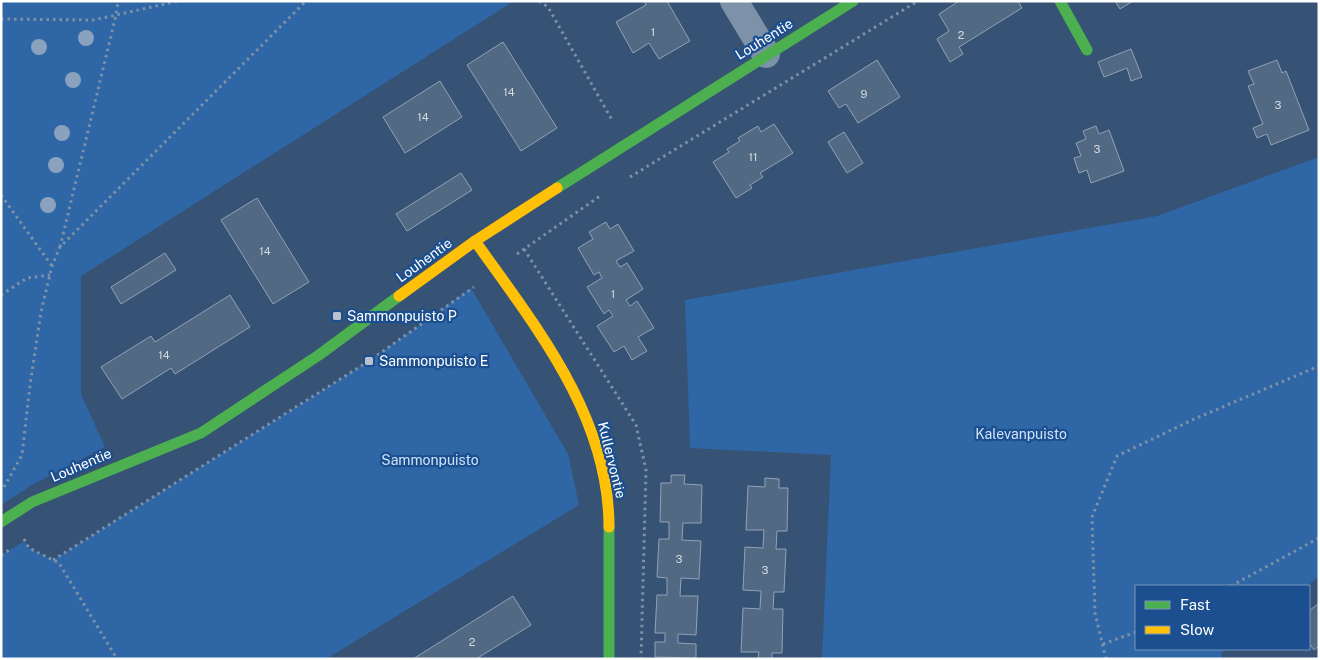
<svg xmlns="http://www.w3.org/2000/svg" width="1320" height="660" font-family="'Public Sans',sans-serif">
<rect width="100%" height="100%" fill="#365274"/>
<g fill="#2f66a5">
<path d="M1 1H514L81 276V394L105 447 32 485 1 505Z"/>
<path d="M1319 157V577L1307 586H1136V649H1226L1221 653 1223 659H822L831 455 690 448 685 300 1157 216Z"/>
<path d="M471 288 568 454 579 505 326 659H1V555L25 541 29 548 53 560 369 361Z"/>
</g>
<g fill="#526984" stroke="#92a2b6">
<path d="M645 1H667L690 41 659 59 649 43 633 53 616 22 646 5Z"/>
<path d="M959 1H1018L1022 8 959 47 963 54 950 62 937 39 949 31 939 14Z"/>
<path d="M1115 1H1133L1120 9Z"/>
<path d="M503 42 557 128 521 151 467 65Z"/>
<path d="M1131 49 1142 77 1131 81 1127 68 1104 77 1098 62Z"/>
<path d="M877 60 900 97 858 123 846 104 839 108 828 91Z"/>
<path d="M1277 60 1282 73 1286 71 1309 130 1271 145 1267 134 1257 138 1253 128 1263 124 1248 86 1254 84 1248 71Z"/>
<path d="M440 81 462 117 405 153 383 117Z"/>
<path d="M774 124 793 153 760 173 763 177 750 185 752 188 736 198 713 162 729 152 727 149 740 141 738 138 758 126 761 132Z"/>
<path d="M1096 126 1099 134 1109 130 1124 171 1091 183 1087 170 1079 173 1074 158 1081 156 1076 143 1086 139 1083 131Z"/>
<path d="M844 132 863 163 847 173 828 142Z"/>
<path d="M461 173 472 190 407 231 396 214Z"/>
<path d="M257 198 309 282 273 304 221 220Z"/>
<path d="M606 222 610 229 618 224 634 251 616 261 620 267 627 263 643 289 626 300 630 306 637 301 654 328 638 337 647 351 632 360 624 346 614 352 597 326 613 316 609 310 604 314 587 287 602 278 599 272 594 275 578 248 593 239 589 232Z"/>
<path d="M165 253 176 270 121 304 111 287Z"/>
<path d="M230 295 250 327 175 374 171 368 122 399 101 367 151 336 155 342Z"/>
<path d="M671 475H685L684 484 702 485 701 523H683L682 540 701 541 699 579 681 578 680 596H698L696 635 678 634V643L696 644V658L655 657V642H665V633H655L657 595H667V578L657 577 659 539H669V522H660L661 483H671Z"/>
<path d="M765 478 779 479V488H788L787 531H777L776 549H786L784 592H774L773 609H783L782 653H772V659H758L759 652H741L743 608 760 609 761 591 743 590 745 547 763 548 764 530H746L748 486 765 487Z"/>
<path d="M513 596 531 625 476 659H413Z"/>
<path d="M1319 603V646L1314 650 1309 643V611Z"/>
</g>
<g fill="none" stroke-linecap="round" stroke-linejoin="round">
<g stroke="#7d92a8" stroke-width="3" stroke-dasharray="2.5 4" stroke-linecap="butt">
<path d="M539 1 548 7 612 120"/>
<path d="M1 19 94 20 178 1"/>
<path d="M630 177 918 1"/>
<path d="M1 195 52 266"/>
<path d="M60 247 116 15 118 1"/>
<path d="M524 249 636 425 646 470 641 659"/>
<path d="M517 254 600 196"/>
<path d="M1 295 27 278 50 275"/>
<path d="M4 487 22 455 30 385 41 312 52 266 60 247 306 1"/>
<path d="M24 539 29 548 59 563 117 659"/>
<path d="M1 555 11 549"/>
<path d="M53 560 369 361 474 287"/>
<path d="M1231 586 1319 538"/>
<path d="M1103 644 1136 632"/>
<path d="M1106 659 1095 613 1092 517 1117 456 1192 420 1319 366"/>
</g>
<path stroke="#7d92a8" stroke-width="28" d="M734 1 766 54"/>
<g stroke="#4caf50" stroke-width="11">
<path d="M1060 1 1087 50"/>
<path d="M557 188 853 1"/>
<path d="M1 522 32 502 201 433 319 355 399 296"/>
<path d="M609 527V659"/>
</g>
<g stroke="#ffc107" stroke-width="11">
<path d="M475 241C536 327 609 416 609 527"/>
<path d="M399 296 475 241 557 188"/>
</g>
</g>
<g fill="#8aa2be">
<circle cx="86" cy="38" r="8"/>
<circle cx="39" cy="47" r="8"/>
<circle cx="73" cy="80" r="8"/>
<circle cx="62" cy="133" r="8"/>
<circle cx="56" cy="165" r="8"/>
<circle cx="48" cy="205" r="8"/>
</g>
<g fill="#b9c2ce" stroke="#1b4f8f" stroke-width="2">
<rect x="332" y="311" width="10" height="10" rx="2.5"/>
<rect x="364" y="356" width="10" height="10" rx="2.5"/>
</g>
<g text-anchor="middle" stroke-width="4.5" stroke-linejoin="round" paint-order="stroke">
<g font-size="11" fill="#d4dae0">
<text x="653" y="36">1</text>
<text x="961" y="39">2</text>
<text x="509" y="96">14</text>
<text x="864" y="98">9</text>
<text x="1278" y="109">3</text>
<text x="423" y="121">14</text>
<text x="1097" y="153">3</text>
<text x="753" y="161">11</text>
<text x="265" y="255">14</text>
<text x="613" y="298">1</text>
<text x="164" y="359">14</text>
<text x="679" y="563">3</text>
<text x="765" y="574">3</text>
<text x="472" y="646">2</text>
</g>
<g font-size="14" fill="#fff" stroke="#1b4f8f">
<text transform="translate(764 39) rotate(-32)" y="5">Louhentie</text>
<text transform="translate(424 260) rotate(-36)" y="5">Louhentie</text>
<text transform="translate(612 460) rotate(76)" y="5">Kullervontie</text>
<text transform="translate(81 465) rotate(-23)" y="5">Louhentie</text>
</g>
<g font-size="14" fill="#fff" stroke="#1b4f8f" text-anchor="start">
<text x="347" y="321">Sammonpuisto P</text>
<text x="379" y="366">Sammonpuisto E</text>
</g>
<g font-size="14" fill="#cfe3fa" stroke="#1b4f8f">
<text x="1021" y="439">Kalevanpuisto</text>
<text x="430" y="465">Sammonpuisto</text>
</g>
</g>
<rect width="1320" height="660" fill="none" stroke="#ffffff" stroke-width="5"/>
<rect x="1135" y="585" width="175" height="65" fill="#1b4f8f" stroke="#7695bc"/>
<rect x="1145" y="601" width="25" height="8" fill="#4caf50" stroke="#7695bc"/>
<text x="1180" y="610" font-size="15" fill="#ffffff">Fast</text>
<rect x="1145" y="626" width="25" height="8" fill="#ffc107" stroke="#7695bc"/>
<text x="1180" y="635" font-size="15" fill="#ffffff">Slow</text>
</svg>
